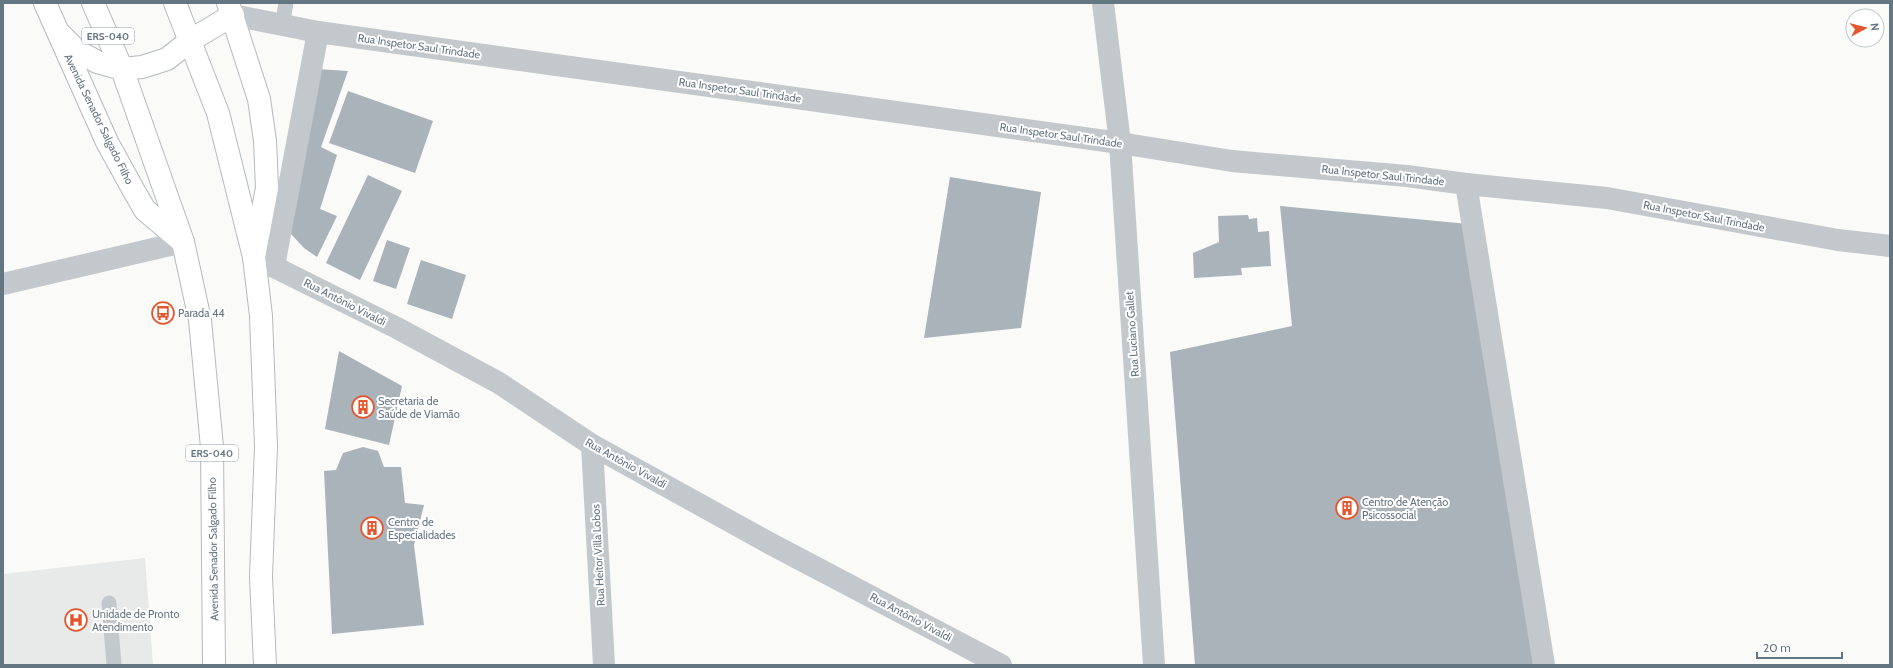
<svg xmlns="http://www.w3.org/2000/svg" width="1893" height="668" font-family="Cabin,sans-serif">
<rect width="100%" height="100%" fill="#fafaf8"/>
<path fill="#e8e9e9" d="M145 558 153 665H3V574Z"/>
<g fill="#aab3b9">
<path d="M317 69 348 71 321 147 337 155 320 209 337 216 317 257 304 248 291 234 292 214Z"/>
<path d="M348 91 433 121 415 173 329 143Z"/>
<path d="M368 175 402 191 360 280 326 263Z"/>
<path d="M950 177 1041 192 1021 328 924 338Z"/>
<path d="M1280 206 1468 224 1535 665H1195L1170 352 1292 326Z"/>
<path d="M1248 215 1249 219 1257 218 1258 232 1269 231 1271 266 1241 268 1242 275 1194 278 1193 253 1219 242 1218 216Z"/>
<path d="M387 240 410 248 396 289 373 281Z"/>
<path d="M421 260 466 275 452 319 407 304Z"/>
<path d="M339 351 402 386 389 445 325 429Z"/>
<path d="M363 447 378 451 384 467H401L405 503 424 505 414 545 424 625 332 634 324 471 336 470 343 453Z"/>
</g>
<g fill="none" stroke-linecap="round" stroke-linejoin="round">
<g stroke="#b3babf" stroke-width="24">
<g id="secondary">
<path d="M45 3 107 142 134 191 145 210 183 242"/>
<path d="M228 3 259 99 265 141 267 188 254 257"/>
<path d="M62 36 76 50 97 62 122 69 142 67 167 59 191 40 233 15"/>
</g>
</g>
<g stroke="#b5babe" stroke-width="24">
<g id="primary">
<path d="M93 3 122 69 183 242 200 320 212 447 214 665"/>
<path d="M175 3 218 113 254 257 261 316 266 446 261 577 265 665"/>
</g>
</g>
<g stroke="#c3c8cc" stroke-width="15">
<path d="M282 26 286 3"/>
<path d="M109 603 114 665"/>
</g>
<g stroke="#c3c8cc" stroke-width="22">
<path d="M1466 184 1544 665"/>
<path d="M254 257 397 328 499 383 592 445 771 544 1001 665"/>
<path d="M274 266 318 32"/>
<path d="M3 284 183 242"/>
<path d="M592 445 604 665"/>
<path d="M1154 665 1120 143 1232 161 1407 176 1466 184 1607 198 1838 240 1890 246"/>
</g>
<path stroke="#c3c8cc" stroke-width="22" d="M233 15 318 32 1120 143 1103 3"/>
<use href="#secondary" stroke="#fff" stroke-width="22"/>
<use href="#primary" stroke="#fff" stroke-width="22"/>
</g>
<defs>
<g id="bus-ring" transform="scale(1.15)"><circle r="9.5" fill="#fff" stroke="#e4572e" stroke-width="1.5"/><path d="M-5-6H5V4H4V6H2V4H-2V6H-4V4H-5ZM-3.5-4V0h7V-4ZM-3.5 1.2v1.5H-2V1.2ZM2 1.2v1.5H3.5V1.2Z" fill="#e4572e"/></g>
<g id="building-ring" transform="scale(1.15)"><circle r="9.5" fill="#fff" stroke="#e4572e" stroke-width="1.5"/><path d="M-4-6H4V6H1V3H-1V6H-4ZM-2.5-4.3h1.7v1.8h-1.7ZM.8-4.3h1.7v1.8H.8ZM-2.5-1h1.7V.8h-1.7ZM.8-1h1.7V.8H.8Z" fill="#e4572e"/></g>
<g id="hospital-ring" transform="scale(1.15)"><circle r="9.5" fill="#fff" stroke="#e4572e" stroke-width="1.5"/><path d="M-5-5h3v3.5h4V-5h3V5h-3V1.5h-4V5h-3Z" fill="#e4572e"/></g>
</defs>
<g fill-rule="evenodd">
<use href="#bus-ring" x="163" y="313"/>
<use href="#building-ring" x="363" y="407"/>
<use href="#building-ring" x="1347" y="508"/>
<use href="#building-ring" x="372" y="528"/>
<use href="#hospital-ring" x="76" y="620"/>
</g>
<g text-anchor="middle" stroke-width="4" stroke-linejoin="round" paint-order="stroke">
<g fill="#fff" stroke="#939fa8" stroke-width="1">
<rect x="82" y="28" width="52" height="16" rx="3"/>
<rect x="186" y="445" width="52" height="16" rx="3"/>
</g>
<g font-size="10" font-weight="bold" fill="#657683">
<text x="108" y="40">ERS-040</text>
<text x="212" y="457">ERS-040</text>
</g>
<g font-size="11" fill="#657683" stroke="#fff">
<text transform="translate(419 46) rotate(8)" y="4">Rua Inspetor Saul Trindade</text>
<text transform="translate(740 90) rotate(8)" y="4">Rua Inspetor Saul Trindade</text>
<text transform="translate(99 119) rotate(64)" y="4">Avenida Senador Salgado Filho</text>
<text transform="translate(1061 135) rotate(8)" y="4">Rua Inspetor Saul Trindade</text>
<text transform="translate(1383 175) rotate(6)" y="4">Rua Inspetor Saul Trindade</text>
<text transform="translate(1704 216) rotate(11)" y="4">Rua Inspetor Saul Trindade</text>
<text transform="translate(345 302) rotate(27)" y="4">Rua Antônio Vivaldi</text>
<text transform="translate(1132 334) rotate(-94)" y="4">Rua Luciano Gallet</text>
<text transform="translate(626 463) rotate(29)" y="4">Rua Antônio Vivaldi</text>
<text transform="translate(213 549) rotate(-91)" y="4">Avenida Senador Salgado Filho</text>
<text transform="translate(598 555) rotate(-93)" y="4">Rua Heitor Villa Lobos</text>
<text transform="translate(911 617) rotate(28)" y="4">Rua Antônio Vivaldi</text>
</g>
<g font-size="11" fill="#657683" stroke="#fff" text-anchor="start">
<text x="178" y="317">Parada 44</text>
<text x="378" y="405">Secretaria de<tspan x="378" dy="13">Saúde de Viamão</tspan></text>
<text x="1362" y="506">Centro de Atenção<tspan x="1362" dy="13">Psicossocial</tspan></text>
<text x="388" y="526">Centro de<tspan x="388" dy="13">Especialidades</tspan></text>
<text x="92" y="618">Unidade de Pronto<tspan x="92" dy="13">Atendimento</tspan></text>
</g>
</g>
<rect width="1893" height="668" fill="none" stroke="#657683" stroke-width="8"/>
<g transform="translate(1865 28) rotate(83)"><circle r="19" fill="#ffffff" stroke="#c1c8cd"/>
<path d="M0-3L7 15L0 10L-7 15Z" fill="#e4572e"/>
<text y="-6" font-size="11" font-weight="bold" text-anchor="middle" fill="#657683">N</text>
</g>
<path d="M1757 652v6h85v-6" fill="none" stroke="#657683" stroke-width="2"/>
<text x="1763" y="652" font-size="12" fill="#657683" stroke="#ffffff" stroke-width="3" paint-order="stroke">20 m</text>
</svg>
